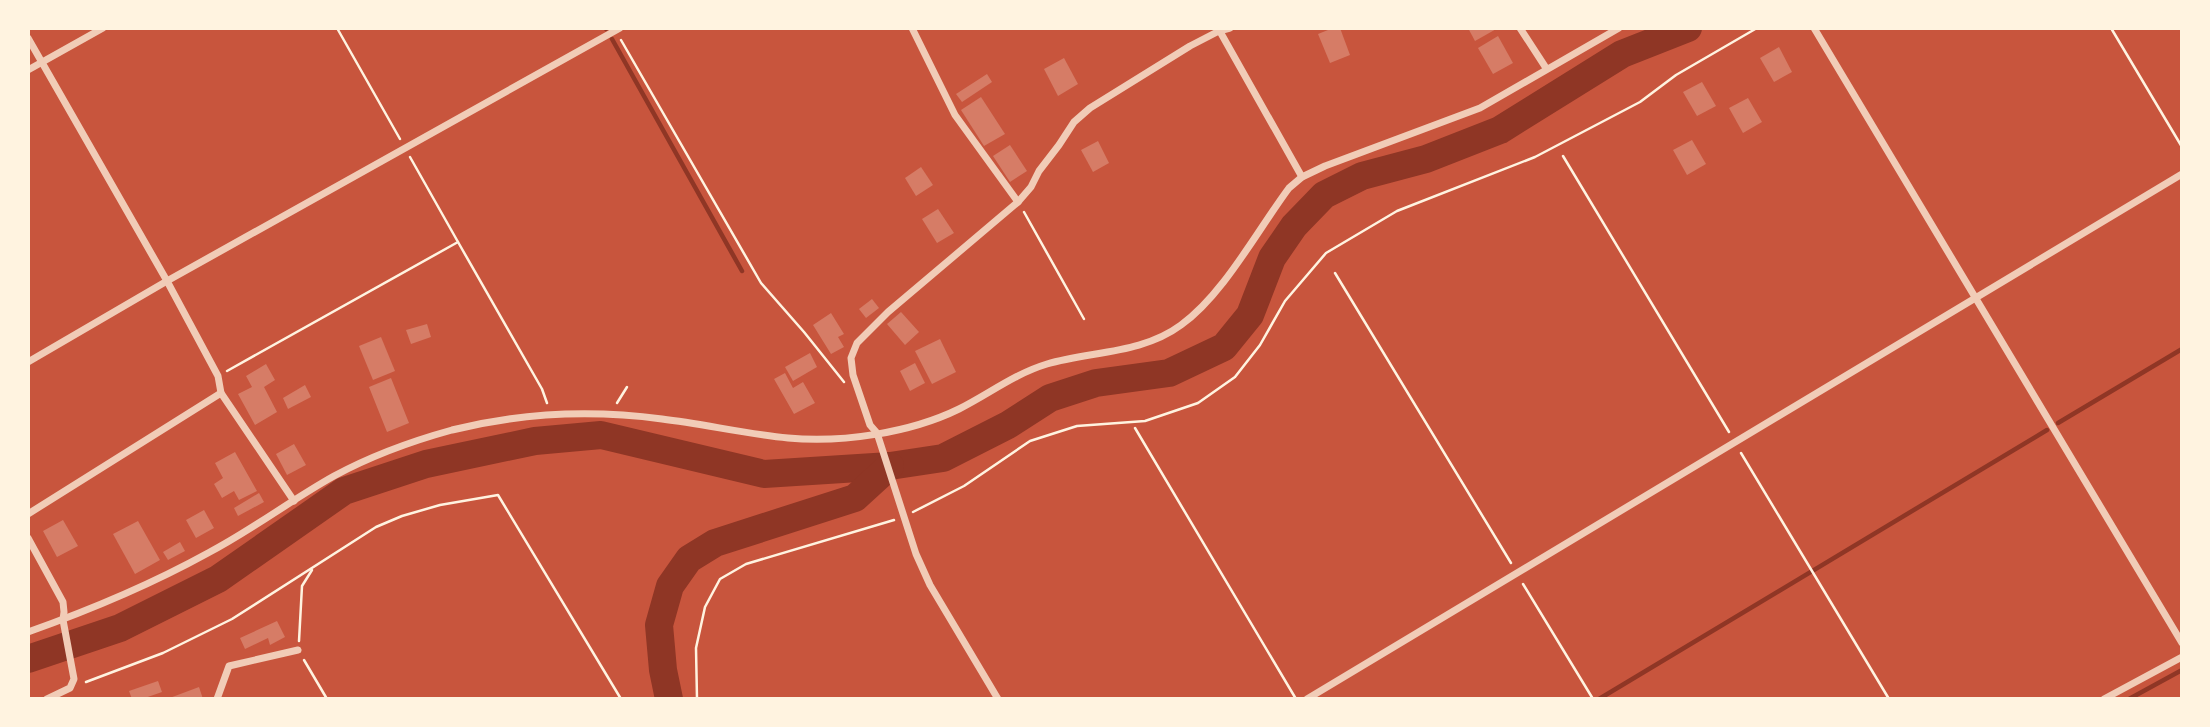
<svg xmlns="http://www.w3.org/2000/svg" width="2210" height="727" font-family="'PT Sans Narrow',sans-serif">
<rect width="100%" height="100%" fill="#c8553d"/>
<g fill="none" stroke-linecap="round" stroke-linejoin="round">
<g stroke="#8f3625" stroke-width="4.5">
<path d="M605 28 606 29"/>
<path d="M612 39 742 271"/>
<path d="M2058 423 2182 349"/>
<path d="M1599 699 2047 430"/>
<path d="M2129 699 2182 670"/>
</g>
<g stroke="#8f3625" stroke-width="28">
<path d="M28 659 120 628 218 579 344 491 426 464 535 441 601 435 764 474 890 466 943 458 1008 425 1050 398 1096 383 1169 373 1224 347 1250 315 1272 258 1294 226 1324 195 1362 176 1426 159 1500 130 1622 54 1688 28"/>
<path d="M669 699 663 670 659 625 670 586 689 559 715 543 855 498 890 466"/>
</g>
</g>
<g fill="#d67c66">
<path d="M1333 28H1340L1350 55 1330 63 1318 34Z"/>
<path d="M1468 28H1498L1475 41Z"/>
<path d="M1498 36 1513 63 1493 74 1478 48Z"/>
<path d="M1779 47 1792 72 1774 82 1760 58Z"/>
<path d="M1064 58 1078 84 1058 96 1044 69Z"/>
<path d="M987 74 992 82 962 102 956 94Z"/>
<path d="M1702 82 1716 106 1697 116 1683 92Z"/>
<path d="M981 97 1005 134 984 146 961 110Z"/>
<path d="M1748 98 1762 122 1743 133 1729 108Z"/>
<path d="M1692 140 1706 164 1687 175 1673 150Z"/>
<path d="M1098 141 1109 163 1093 172 1081 150Z"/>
<path d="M1010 145 1027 171 1010 182 993 156Z"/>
<path d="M921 167 933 185 916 196 905 178Z"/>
<path d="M938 209 954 233 937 243 922 219Z"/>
<path d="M872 299 879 308 866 318 859 309Z"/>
<path d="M901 312 919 332 905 345 887 324Z"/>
<path d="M831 313 844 334 838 337 844 347 831 354 813 325Z"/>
<path d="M427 324 431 337 411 344 406 330Z"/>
<path d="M381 337 395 371 373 380 359 346Z"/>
<path d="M940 339 956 372 932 384 915 351Z"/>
<path d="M810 353 817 367 793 381 785 367Z"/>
<path d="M915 363 925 383 910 391 900 371Z"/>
<path d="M266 364 275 380 264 387 277 412 255 425 238 394 252 387 246 376Z"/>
<path d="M785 373 793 388 803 382 815 403 794 414 774 379Z"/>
<path d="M391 378 409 423 387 432 369 387Z"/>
<path d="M305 385 311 397 288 409 283 398Z"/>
<path d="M294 444 306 465 287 475 276 454Z"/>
<path d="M235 452 257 491 239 500 234 491 222 498 214 484 223 478 215 463Z"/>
<path d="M259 493 264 502 238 516 234 508Z"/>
<path d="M204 510 214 528 196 538 186 520Z"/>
<path d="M63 520 78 546 57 557 43 531Z"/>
<path d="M138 521 160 560 135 574 113 534Z"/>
<path d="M180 542 185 551 168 560 163 552Z"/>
<path d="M277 621 285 637 270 645 268 638 245 649 240 638Z"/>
<path d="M158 681 162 692 142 699H132L129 691Z"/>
<path d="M199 687 203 699H167Z"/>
</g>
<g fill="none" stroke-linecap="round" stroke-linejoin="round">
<g stroke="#fff3e0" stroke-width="2.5">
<path d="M337 28 400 139"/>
<path d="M2111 28 2182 147"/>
<path d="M621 40 761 283 804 332 844 382"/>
<path d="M1563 156 1729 432"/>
<path d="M410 157 458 242"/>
<path d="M1024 212 1084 319"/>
<path d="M1335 273 1511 563"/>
<path d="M227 371 458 242 542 389 547 403"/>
<path d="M617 403 627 387"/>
<path d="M1135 428 1296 699"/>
<path d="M1741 453 1889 699"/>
<path d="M913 512 964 486 1030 441 1077 426 1145 421 1198 403 1235 377 1260 345 1285 301 1326 253 1397 211 1535 157 1640 102 1676 75 1757 28"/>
<path d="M1523 584 1593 699"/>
<path d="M299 641 302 586 312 570"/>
<path d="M304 660 327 699"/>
<path d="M86 682 163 653 232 619 376 527 402 516 440 505 498 495 621 699"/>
<path d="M697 699 696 648 705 607 720 579 746 564 894 520"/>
</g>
<g stroke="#f1ccb7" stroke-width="7">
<path d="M912 28 955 115 1018 202"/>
<path d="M1218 28 1302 177"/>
<path d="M1520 28 1546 68"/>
<path d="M1814 28 2182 643"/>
<path d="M28 38 167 281 218 376 221 393 28 514"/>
<path d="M28 70 103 28"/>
<path d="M28 362 167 281 620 28"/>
<path d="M221 393 294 501"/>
<path d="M28 538 63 602 64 612 63 620 74 679 70 688 47 699"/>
<path d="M28 632C90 610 150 585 208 553 252 530 291 500 334 476 371 456 412 441 452 430 520 413 593 410 662 419 704 424 746 434 788 438 842 443 910 433 959 409 989 394 1014 374 1047 364 1091 351 1142 354 1181 325 1223 295 1257 231 1289 188L1302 177 1325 166 1480 108 1619 28"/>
<path d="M217 699 229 666 298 650"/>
<path d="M998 699 930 585 916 554 877 433 870 425 853 375 851 358 857 343 888 312 1018 202 1031 187 1039 171 1059 145 1074 122 1090 108 1190 46 1219 31 1230 28"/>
<path d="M1307 699 2182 174"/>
<path d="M2104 699 2182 657"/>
</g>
</g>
<rect width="2210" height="727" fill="none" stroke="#fff3e0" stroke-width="60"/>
</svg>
